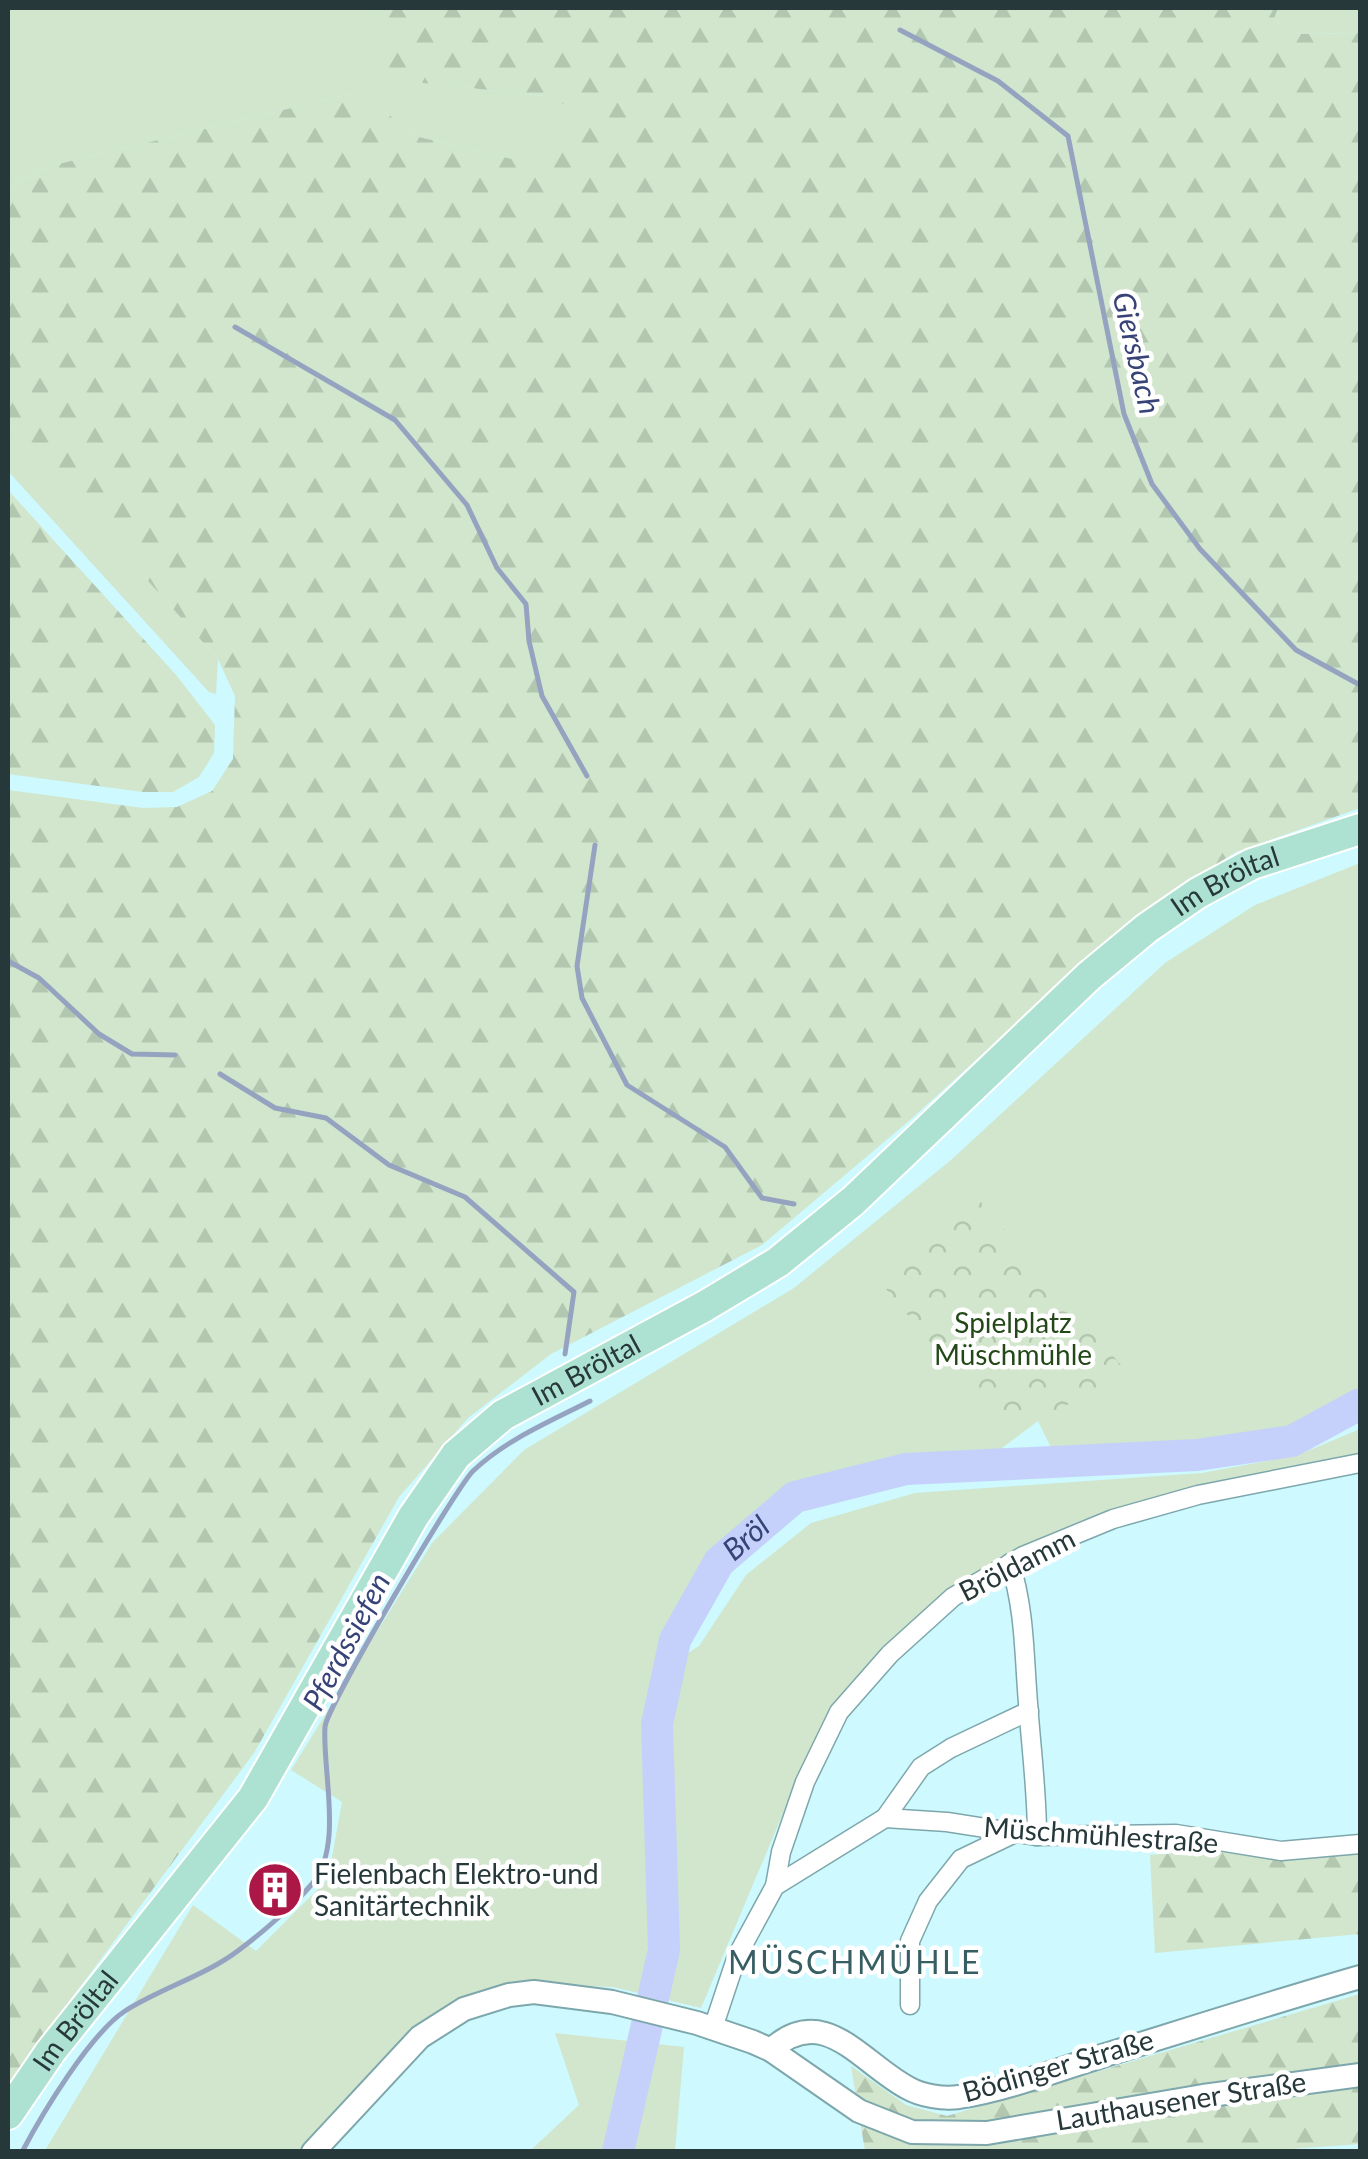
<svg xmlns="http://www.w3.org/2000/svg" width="1368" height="2159" font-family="Lato,sans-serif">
<defs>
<pattern id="forest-firs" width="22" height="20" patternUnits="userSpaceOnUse" patternTransform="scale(2.5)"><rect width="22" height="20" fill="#d1e6cc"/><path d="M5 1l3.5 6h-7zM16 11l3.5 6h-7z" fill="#b3c6b0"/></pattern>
<pattern id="park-crowns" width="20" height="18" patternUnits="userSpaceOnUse" patternTransform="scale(2.5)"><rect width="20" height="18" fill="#d1e6cc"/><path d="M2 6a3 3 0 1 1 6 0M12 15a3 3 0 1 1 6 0" fill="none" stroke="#b3c6b0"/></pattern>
</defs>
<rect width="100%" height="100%" fill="#cdf9ff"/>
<g fill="#d1e6cc">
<path d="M8 8H379L378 78 545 96 580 110 533 164 419 137 358 92 50 166 8 187Z"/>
<path d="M1278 8H1360V33L1303 34 1290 32 1274 19Z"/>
<path d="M8 425 218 659 216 694 209 692 8 471Z"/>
<path d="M1360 863V1397L1293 1435 1192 1446 1054 1454 1038 1421 1002 1448 1003 1458 909 1462 793 1494 712 1556 667 1637 654 1675 699 1646 746 1575 811 1523 915 1493 1202 1473 1298 1455 1360 1429V1460L1205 1489 952 1593 833 1712 805 1761 701 2008 613 1987 524 1984 415 2031 300 2151 44 2152 193 1905 256 1951 328 1879 342 1802 291 1770 432 1543 524 1450 794 1288 951 1160 1165 963 1255 905Z"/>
<path d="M555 2033 684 2047 675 2151H530L579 2105Z"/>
</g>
<g fill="url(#forest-firs)">
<path d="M379 8H1278L1274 19 1290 32 1303 34 1360 33V808L1236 852 1135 916 910 1120 762 1245 551 1354 468 1418 399 1497 254 1753 8 2084V790L143 808 177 807 212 791 233 759 235 696 218 659 8 425V187L50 166 358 92 419 137 533 164 579 111 545 96 377 78Z"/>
<path d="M8 490 177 676 215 725 214 753 199 777 173 792H143L8 774Z"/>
<path d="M1360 1837V1934L1155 1953 1150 1855Z"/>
<path d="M1360 1994V2144L1251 2152 865 2151 851 2066 906 2105 947 2116Z"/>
</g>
<path fill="url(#park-crowns)" d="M974 1194 1126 1371 1039 1421 998 1424 877 1278Z"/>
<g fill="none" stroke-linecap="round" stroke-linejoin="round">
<g stroke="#96a3c0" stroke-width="5">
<path d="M900 30 998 81 1068 136 1124 414 1152 484 1200 549 1296 650 1360 685"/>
<path d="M235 327 395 420 467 505 497 568 526 604 529 641 542 696 587 776"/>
<path d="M595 845 577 966 582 998 627 1085 725 1147 762 1198 794 1204"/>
<path d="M8 961 39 978 99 1034 132 1054 175 1055"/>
<path d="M220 1074 275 1108 326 1118 389 1165 465 1197 574 1292 565 1354"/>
<path d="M22 2152C42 2114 90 2034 125 2011 161 1988 205 1976 239 1950 262 1933 294 1905 312 1884 344 1846 322 1771 325 1727 326 1708 455 1489 473 1471 507 1439 549 1422 590 1401"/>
</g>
<path stroke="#c5d1fa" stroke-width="32" id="s1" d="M618 2152 664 1950 657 1724 675 1640 719 1562 795 1497 906 1469 1197 1455 1292 1441 1360 1404"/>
<g stroke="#7da7ac" stroke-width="21">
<g id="minor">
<path d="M1010 1563C1025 1610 1024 1655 1028 1703 1031 1747 1037 1791 1037 1836"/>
<path d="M885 1818 921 1767 951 1748 1029 1711"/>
<path d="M775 1886 781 1852 805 1782 839 1712 890 1654 953 1597 1023 1556 1113 1519 1198 1495 1360 1463"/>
<path d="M910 2005V1941L928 1901 961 1859 1013 1834"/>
<path d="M713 2028 737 1956 775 1886 885 1818 947 1822 1037 1836 1176 1834 1281 1851 1360 1844"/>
</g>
</g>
<g stroke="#7da7ac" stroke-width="26">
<g id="tertiary">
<path d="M771 2050C824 2001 862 2064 908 2088 922 2096 943 2099 959 2097 1004 2090 1055 2071 1099 2057 1186 2030 1273 2002 1360 1977"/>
<path d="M313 2152 420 2037 464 2009 509 1995 534 1992 612 2002 697 2023 753 2042 771 2050 859 2111 912 2132 987 2133 1203 2096 1360 2075"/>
</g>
</g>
<g stroke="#fff" stroke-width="34">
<g id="primary">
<path id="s2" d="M8 2114 51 2051 253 1798 413 1517 456 1455 503 1415 705 1306 778 1262 853 1201 1089 976 1147 928 1198 893 1252 864 1360 829"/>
</g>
</g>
<use href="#minor" stroke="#fff" stroke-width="18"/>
<use href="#tertiary" stroke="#fff" stroke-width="22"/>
<use href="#primary" stroke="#ade2d2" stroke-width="30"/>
</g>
<defs>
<g id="building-disc" transform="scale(2.875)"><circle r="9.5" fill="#ab1746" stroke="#fff"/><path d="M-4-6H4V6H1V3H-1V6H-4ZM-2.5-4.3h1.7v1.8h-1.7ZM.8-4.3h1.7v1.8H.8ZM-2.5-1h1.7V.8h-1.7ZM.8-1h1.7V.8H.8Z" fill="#fff"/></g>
</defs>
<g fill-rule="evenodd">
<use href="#building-disc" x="275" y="1890"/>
</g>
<g text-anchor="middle" stroke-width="9" stroke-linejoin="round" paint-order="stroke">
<g font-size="28" fill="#27383a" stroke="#fff">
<text dy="10" stroke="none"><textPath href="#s2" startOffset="1765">Im Bröltal</textPath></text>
<text dy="10" stroke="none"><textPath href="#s2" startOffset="955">Im Bröltal</textPath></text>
<text transform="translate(1017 1565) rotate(-27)" y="10">Bröldamm</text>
<text transform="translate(1101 1835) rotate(4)" y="10">Müschmühlestraße</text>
<text dy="10" stroke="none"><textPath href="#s2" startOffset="115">Im Bröltal</textPath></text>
<text transform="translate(1058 2066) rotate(-16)" y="10">Bödinger Straße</text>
<text transform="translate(1181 2101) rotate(-9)" y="10">Lauthausener Straße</text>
</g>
<g font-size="28" fill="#234919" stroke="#fff">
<text x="1013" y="1333">Spielplatz<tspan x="1013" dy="32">Müschmühle</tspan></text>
</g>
<g font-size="28" fill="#27383a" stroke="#fff" text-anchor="start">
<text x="314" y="1884">Fielenbach Elektro-und<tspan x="314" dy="32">Sanitärtechnik</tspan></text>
</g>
<g font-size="30" font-style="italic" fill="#374377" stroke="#fff">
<text transform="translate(1136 353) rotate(77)" y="10">Giersbach</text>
<text dy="10" stroke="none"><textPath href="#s1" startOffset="645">Bröl</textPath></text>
<text transform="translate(347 1642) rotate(-62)" y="10">Pferdssiefen</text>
</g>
<g font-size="32" letter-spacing="2.5" fill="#375e63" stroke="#fff">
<text x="855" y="1974">MÜSCHMÜHLE</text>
</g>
</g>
<rect width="1368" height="2159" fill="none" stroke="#27383a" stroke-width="20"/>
</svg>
